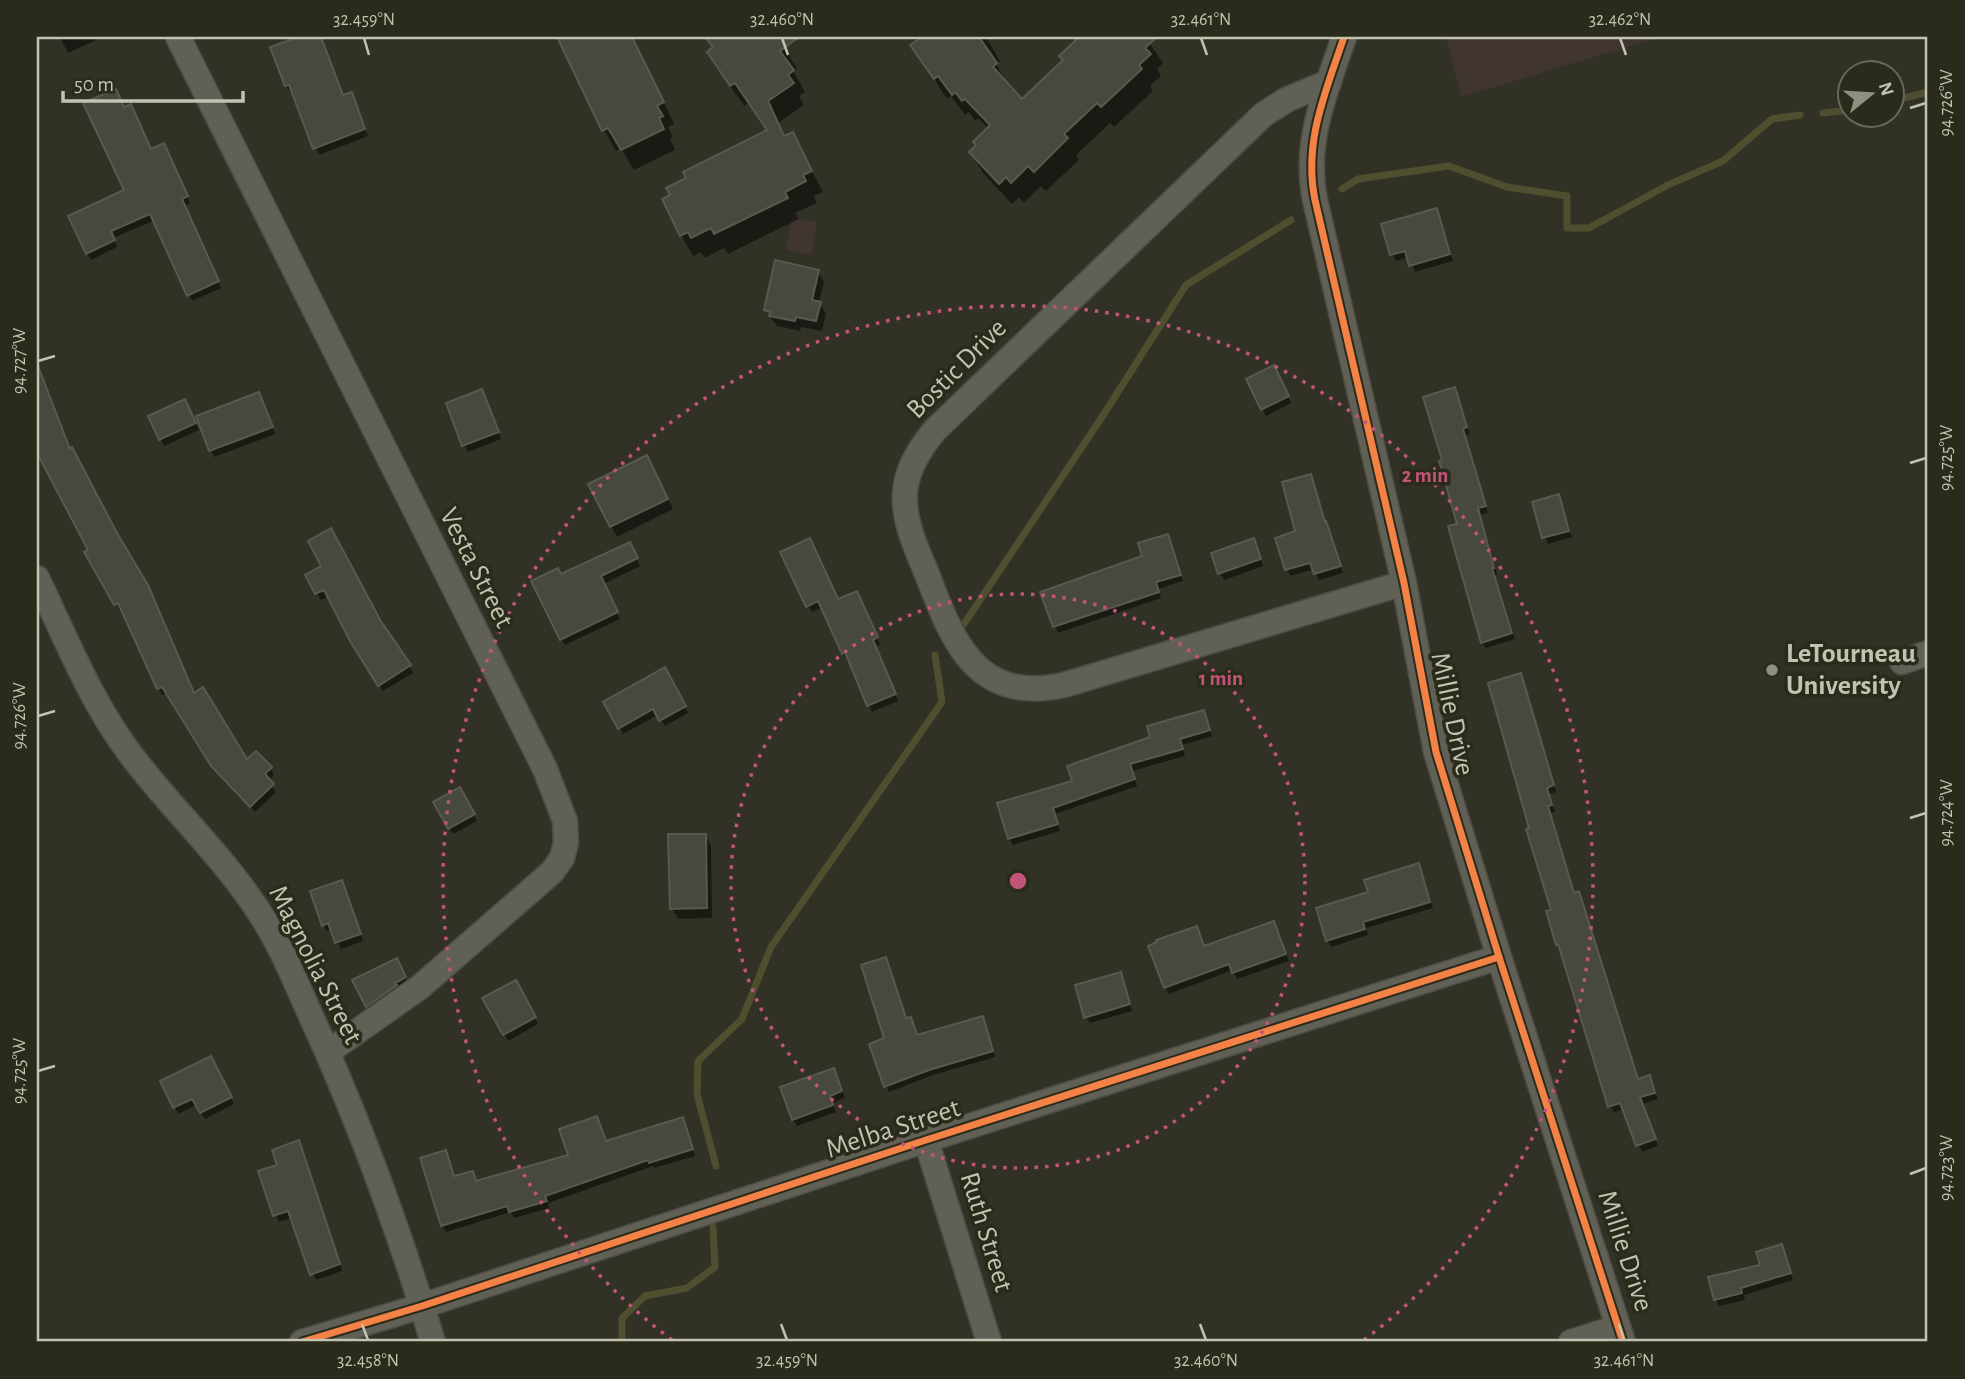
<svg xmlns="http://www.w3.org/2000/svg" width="1965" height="1379" font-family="'Alegreya Sans',sans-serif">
	<rect width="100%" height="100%" fill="#313126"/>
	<!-- green -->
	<g fill="#41352f">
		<polygon points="1446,37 1660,37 1461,97"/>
		<polygon points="792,217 817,222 811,255 786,250"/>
	</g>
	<!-- shadow -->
	<g fill="#0007">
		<polygon points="60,37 97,37 98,39 68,53"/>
		<polygon points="304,37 321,37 344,97 355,101 368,136 319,155 294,91 290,92 286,86 272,48"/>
		<polygon points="559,37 633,37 674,124 668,127 673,137 670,139 675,150 634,170 621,148 616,151 604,130"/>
		<polygon points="705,37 777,37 797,68 793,71 805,92 799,96 804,105 778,123 785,137 792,134 823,192 814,196 817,203 795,213 799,219 728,254 724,248 705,258 701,252 693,256 681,235 768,131 748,103 744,106 721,73 709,52 714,49"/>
		<polygon points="913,37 986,37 1000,61 996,64 1008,85 1022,102 1064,61 1061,56 1082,37 1145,37 1163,63 1157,69 1161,76 1150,86 1153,91 1114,127 1110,123 1076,155 1079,160 1046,191 1041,186 1024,203 1019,197 1012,204 983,173 971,153 988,129 979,118 975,121 969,112 965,115 951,96 947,99 913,46 917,42"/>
		<polygon points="124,109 151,151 167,152 190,203 185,206 221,288 192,301 155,220 113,238 117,247 91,260 87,253 126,191"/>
		<polygon points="1436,210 1453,261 1415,272 1409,257 1396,261 1392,254"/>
		<polygon points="817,271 824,282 819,302 826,314 822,331 801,327 800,331 777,326 765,310"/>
		<polygon points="37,363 70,450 194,695 247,762 270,768 274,775 268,781 276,792 255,812 217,773 167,693 162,695 123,609 120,610 87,553 90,551 37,453"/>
		<polygon points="1277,374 1291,403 1266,416 1248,380"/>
		<polygon points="1454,389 1470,434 1465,435 1488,513 1480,515 1497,575 1495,575 1515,639 1486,648 1482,642 1444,461"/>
		<polygon points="485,398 501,439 468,452 448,404"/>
		<polygon points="262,400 275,434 214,457 198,417"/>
		<polygon points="188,408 199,430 164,446 150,417"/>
		<polygon points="652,468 673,509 617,537 591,485"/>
		<polygon points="1311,476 1343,573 1319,580 1314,569 1290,576 1277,539 1297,532"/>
		<polygon points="1558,496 1572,537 1548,544 1534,503"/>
		<polygon points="331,531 413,673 383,691 351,640 329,596 321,600 307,575 324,566"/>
		<polygon points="1171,542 1183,581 1158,589 1161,598 1058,633 1043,593 1144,558"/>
		<polygon points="813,547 838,601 860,600 880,644 875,647 898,701 872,712 849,658 847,659 843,653 823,607 812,612 808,606"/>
		<polygon points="1257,547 1263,566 1224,580 1220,573"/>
		<polygon points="633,550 640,566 603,584 620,619 565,645 561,639 561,576"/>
		<polygon points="664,669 688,713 665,726 658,715 623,734 605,702"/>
		<polygon points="1520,675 1556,792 1549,794 1555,812 1550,813 1575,894 1578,893 1582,900 1639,1080 1649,1077 1658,1099 1642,1104 1658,1146 1642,1152 1624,1109 1614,1112 1610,1106 1531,829"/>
		<polygon points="1203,712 1212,736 1182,745 1185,756 1132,771 1137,786 1055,814 1060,831 1013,845 1009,838 1074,782"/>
		<polygon points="460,789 477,821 453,834 436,802"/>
		<polygon points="705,835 711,846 712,918 678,919 672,908"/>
		<polygon points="1418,865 1433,908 1366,928 1368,935 1331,947 1327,940 1371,894"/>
		<polygon points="341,882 363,941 341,949 332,929 327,931 323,925"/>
		<polygon points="1274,923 1289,961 1237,979 1233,970 1169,994 1165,987 1200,935 1205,947"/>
		<polygon points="886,959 906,1020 914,1025 918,1037 982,1018 995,1057 933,1075 889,1092 871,1045 886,1039"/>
		<polygon points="396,960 409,984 371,1013 354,981"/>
		<polygon points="1120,974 1132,1011 1090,1023 1086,1017"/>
		<polygon points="515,982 538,1024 508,1041 485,999"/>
		<polygon points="215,1064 234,1104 205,1119 197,1105 178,1114 175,1107"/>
		<polygon points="837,1077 845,1098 832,1103 836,1112 797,1126 793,1119"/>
		<polygon points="682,1119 695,1156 654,1168 653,1166 548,1203 549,1208 514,1218 511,1212 446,1232 442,1225 445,1152 455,1178 472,1173 477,1182 570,1156"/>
		<polygon points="299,1143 342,1271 316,1280 292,1218 279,1222 260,1172 279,1166"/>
		<polygon points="1781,1246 1793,1280 1744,1295 1745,1300 1719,1306 1716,1299 1762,1266"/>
	</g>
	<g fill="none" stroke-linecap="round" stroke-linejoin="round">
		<!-- stream -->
		<g stroke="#4f4f2f" stroke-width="7">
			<polyline points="1892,101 1928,92"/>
			<polyline points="1823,113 1850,110"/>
			<polyline points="1342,189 1358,179 1449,166 1507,187 1567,196 1567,228 1589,228 1668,185 1723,161 1772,119 1800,115"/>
			<polyline points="964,624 1102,417 1186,285 1291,220"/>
			<polyline points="716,1166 697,1094 698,1061 742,1019 771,947 942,702 935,655"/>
			<polyline points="622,1342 622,1318 645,1296 687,1288 715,1267 713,1227"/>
		</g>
	</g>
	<!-- building -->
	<g fill="#47483e" stroke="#59594e" stroke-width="2">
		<polygon points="299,37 321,37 343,95 352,92 365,129 313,149 289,85 285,86 270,47"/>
		<polygon points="557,37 632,37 664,102 657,106 663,116 659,118 664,129 621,150 608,128 602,131"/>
		<polygon points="705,37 799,37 780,51 794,70 788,75 794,83 768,101 784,136 793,132 812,171 803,175 806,181 785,192 788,198 714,234 711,228 691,238 688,232 680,236 662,199 670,195 666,188 686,178 683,172 767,130 735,83 730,86 707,52 713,47"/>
		<polygon points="922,37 979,37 997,63 993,67 1022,99 1063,60 1059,56 1079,37 1157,37 1145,48 1151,54 1139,65 1142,69 1101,107 1097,103 1064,134 1068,138 1034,172 1028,166 1011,183 1006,177 999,184 969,152 976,145 973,142 990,125 965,99 962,101 955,92 952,95 938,76 934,79 910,45"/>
		<polygon points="116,89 124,107 131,104 151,149 164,143 188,196 182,199 219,281 187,296 150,214 111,231 115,240 86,254 68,216 124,190 83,103"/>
		<polygon points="1437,208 1450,254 1409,266 1405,251 1390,255 1381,224"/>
		<polygon points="775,260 819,270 812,300 821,302 816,321 796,317 795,321 769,316 770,312 764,310"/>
		<polygon points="1274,365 1289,396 1261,410 1246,379"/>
		<polygon points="38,366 70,449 72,447 117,533 148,585 194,693 203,687 247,759 256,751 272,767 265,774 274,784 250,807 211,766 162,687 157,689 118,603 114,605 84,552 88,550 37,453"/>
		<polygon points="1455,387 1467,427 1463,429 1486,506 1478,508 1494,568 1492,568 1512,633 1481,643 1448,526 1457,524 1439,461 1442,460 1423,397"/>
		<polygon points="482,389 499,432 462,446 446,403"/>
		<polygon points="259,392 273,427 209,451 196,416"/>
		<polygon points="185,399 196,423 159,440 148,416"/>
		<polygon points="647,455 668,499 610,527 588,484"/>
		<polygon points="1311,474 1325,522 1326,521 1341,566 1314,574 1310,563 1285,570 1275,538 1295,531 1282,482"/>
		<polygon points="1559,494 1569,531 1542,538 1532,502"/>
		<polygon points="331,528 381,621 411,665 378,686 350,641 324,590 315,594 305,575 321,566 308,541"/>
		<polygon points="1168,534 1181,575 1156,582 1159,592 1053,627 1040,592 1142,556 1138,543"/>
		<polygon points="810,538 838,599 857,591 878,637 873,640 896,694 867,706 845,652 842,654 818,601 806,607 780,552"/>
		<polygon points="1254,538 1261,559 1218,574 1211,553"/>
		<polygon points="630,542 638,558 601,576 618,612 560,640 531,581 558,568 561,574"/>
		<polygon points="665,667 686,706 659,721 653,709 618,729 603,702"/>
		<polygon points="1521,673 1554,785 1547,788 1552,805 1548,806 1574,893 1579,891 1638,1079 1650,1075 1655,1093 1640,1097 1656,1139 1636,1146 1620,1103 1608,1107 1558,944 1556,945 1546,911 1551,910 1526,829 1529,828 1488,683"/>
		<polygon points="1204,710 1210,730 1180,739 1183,749 1130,764 1135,779 1053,808 1058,824 1008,839 997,803 1072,781 1067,766 1150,737 1147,726"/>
		<polygon points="460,787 475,814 448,829 433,802"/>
		<polygon points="668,834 706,834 707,908 670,909"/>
		<polygon points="1419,863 1430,902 1363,922 1365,929 1326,941 1316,908 1368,892 1364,880"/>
		<polygon points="342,880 361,934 335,943 328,923 322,926 310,891"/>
		<polygon points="1274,921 1286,954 1232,973 1229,964 1164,988 1148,946 1157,942 1156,940 1197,926 1204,946"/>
		<polygon points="886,957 906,1018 911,1017 917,1035 983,1016 993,1051 929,1070 884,1087 869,1044 884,1038 861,965"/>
		<polygon points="397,958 406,977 395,983 397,985 366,1007 352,980"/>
		<polygon points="1121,972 1130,1004 1084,1018 1075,985"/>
		<polygon points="516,980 536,1017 503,1035 482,998"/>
		<polygon points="211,1056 232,1097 200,1113 192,1099 173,1108 160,1081"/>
		<polygon points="834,1068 842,1091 830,1096 833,1105 792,1120 780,1087"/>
		<polygon points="597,1116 606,1141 683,1117 693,1149 649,1163 648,1160 545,1196 547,1201 509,1212 507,1206 441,1226 420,1158 446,1150 454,1176 473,1171 476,1181 568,1155 559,1129"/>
		<polygon points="299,1140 340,1264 310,1275 288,1211 273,1216 258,1171 277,1165 272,1150"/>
		<polygon points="1782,1244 1791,1273 1741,1288 1742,1293 1714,1300 1708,1277 1760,1265 1756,1252"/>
	</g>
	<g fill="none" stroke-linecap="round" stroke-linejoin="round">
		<defs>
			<g id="minor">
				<polyline points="178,37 545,769 565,821 566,843 562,858 552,872 420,987 328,1052"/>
				<path d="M1344,37C1326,91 1303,142 1315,200L1404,583L1436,752L1499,957L1623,1342"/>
				<path d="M1329,82L1288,99L1264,114L935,430C920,448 907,468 905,492C903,521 916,548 927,574C953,642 976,704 1064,685L1404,583"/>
				<path d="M37,578C65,636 89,698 128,751C170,808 223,855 261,915C283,949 298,988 315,1025C362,1128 400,1234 433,1342"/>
				<polyline points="1902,662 1928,653"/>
				<polyline points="926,1140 989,1342"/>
				<polyline points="302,1342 422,1306 926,1140 1499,957"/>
				<polyline points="1571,1342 1618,1327"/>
			</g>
		</defs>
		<!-- minor casing -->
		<use href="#minor" stroke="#4c4c44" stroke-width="27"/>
		<!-- minor -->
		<use href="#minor" stroke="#606056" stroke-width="24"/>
		<defs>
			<g id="cycleway">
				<path d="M1344,37C1326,91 1303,142 1315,200L1404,583L1436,752L1499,957L1623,1342"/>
				<polyline points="302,1342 422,1306 926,1140 1499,957"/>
			</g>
		</defs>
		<!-- cycleway casing -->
		<use href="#cycleway" stroke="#2b2b1b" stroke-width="11"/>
		<!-- cycleway -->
		<use href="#cycleway" stroke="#f48246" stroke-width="7"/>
	</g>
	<!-- ticks -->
	<path fill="none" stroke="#c2c3b0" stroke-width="2.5" d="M364,38L369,55M782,38L788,55M1201,38L1207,55M1620,38L1626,55M1910,108L1926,103M38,361L55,356M1910,463L1926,458M38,716L55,711M1910,818L1926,813M38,1071L55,1066M1910,1174L1926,1168M362,1324L368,1340M781,1324L787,1340M1200,1324L1206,1340M1619,1324L1624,1340"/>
	<!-- distance rings -->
	<g fill="none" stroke="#c25479" stroke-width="3.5" stroke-dasharray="3.5 7">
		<circle cx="1018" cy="881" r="287"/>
		<path d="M672 1340A575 575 0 1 1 1364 1340"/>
	</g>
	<!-- markers -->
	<circle fill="#8f9080" stroke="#2b2b1b" stroke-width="2.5" cx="1772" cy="670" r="7"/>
	<g text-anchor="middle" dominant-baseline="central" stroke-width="7" stroke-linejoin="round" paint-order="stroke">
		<!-- street labels -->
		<g font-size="28" fill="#c2c3b0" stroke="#2b2b1b">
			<text transform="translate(957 369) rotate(-45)">Bostic Drive</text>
			<text transform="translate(476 568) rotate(63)">Vesta Street</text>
			<text transform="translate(1452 714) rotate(78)">Millie Drive</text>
			<text transform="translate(315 965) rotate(63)">Magnolia Street</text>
			<text transform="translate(893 1129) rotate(-18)">Melba Street</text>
			<text transform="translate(986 1232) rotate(73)">Ruth Street</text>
			<text transform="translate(1625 1251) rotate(72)">Millie Drive</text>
		</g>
		<!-- poi labels -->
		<g font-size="28" font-weight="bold" fill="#c2c3b0" stroke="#2b2b1b" text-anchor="start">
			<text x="1786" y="654">LeTourneau<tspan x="1786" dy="32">University</tspan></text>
		</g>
	</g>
	<circle cx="1018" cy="881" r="10" fill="#c25479" stroke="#2b2b1b" stroke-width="3.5"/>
	<g font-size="21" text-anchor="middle" font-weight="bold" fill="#c25479" stroke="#2b2b1b" stroke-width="7" stroke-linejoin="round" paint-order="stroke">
		<text x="1425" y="482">2 min</text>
		<text x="1221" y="685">1 min</text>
	</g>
	<!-- border -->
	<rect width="1965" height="1379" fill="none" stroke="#2b2b1b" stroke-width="77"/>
	<!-- north arrow -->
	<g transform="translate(1871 94) rotate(72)"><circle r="33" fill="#2b2b1b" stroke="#676857" stroke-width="2"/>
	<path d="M0-5L12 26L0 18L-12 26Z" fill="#8f9080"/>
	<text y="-10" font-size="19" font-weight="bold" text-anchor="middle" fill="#c2c3b0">N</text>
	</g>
	<!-- scale -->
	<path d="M63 91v10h180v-10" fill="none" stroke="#c2c3b0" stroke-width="3.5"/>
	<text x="74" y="91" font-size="21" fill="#c2c3b0" stroke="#2b2b1b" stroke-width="5" paint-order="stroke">50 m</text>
	<rect x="38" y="38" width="1888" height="1302" fill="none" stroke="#c2c3b0" stroke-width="2.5"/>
	<g font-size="18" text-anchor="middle" fill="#c2c3b0">
		<text x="364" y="25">32.459°N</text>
		<text x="782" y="25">32.460°N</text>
		<text x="1201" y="25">32.461°N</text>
		<text x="1620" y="25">32.462°N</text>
		<text transform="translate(1946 103) rotate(-90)" y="6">94.726°W</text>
		<text transform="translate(19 361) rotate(-90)" y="6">94.727°W</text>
		<text transform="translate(1946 458) rotate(-90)" y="6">94.725°W</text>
		<text transform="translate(19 716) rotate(-90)" y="6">94.726°W</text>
		<text transform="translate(1946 813) rotate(-90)" y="6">94.724°W</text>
		<text transform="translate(19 1071) rotate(-90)" y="6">94.725°W</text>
		<text transform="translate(1946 1168) rotate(-90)" y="6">94.723°W</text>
		<text x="368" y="1366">32.458°N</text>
		<text x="787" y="1366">32.459°N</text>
		<text x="1206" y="1366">32.460°N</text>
		<text x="1624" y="1366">32.461°N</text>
	</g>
</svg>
